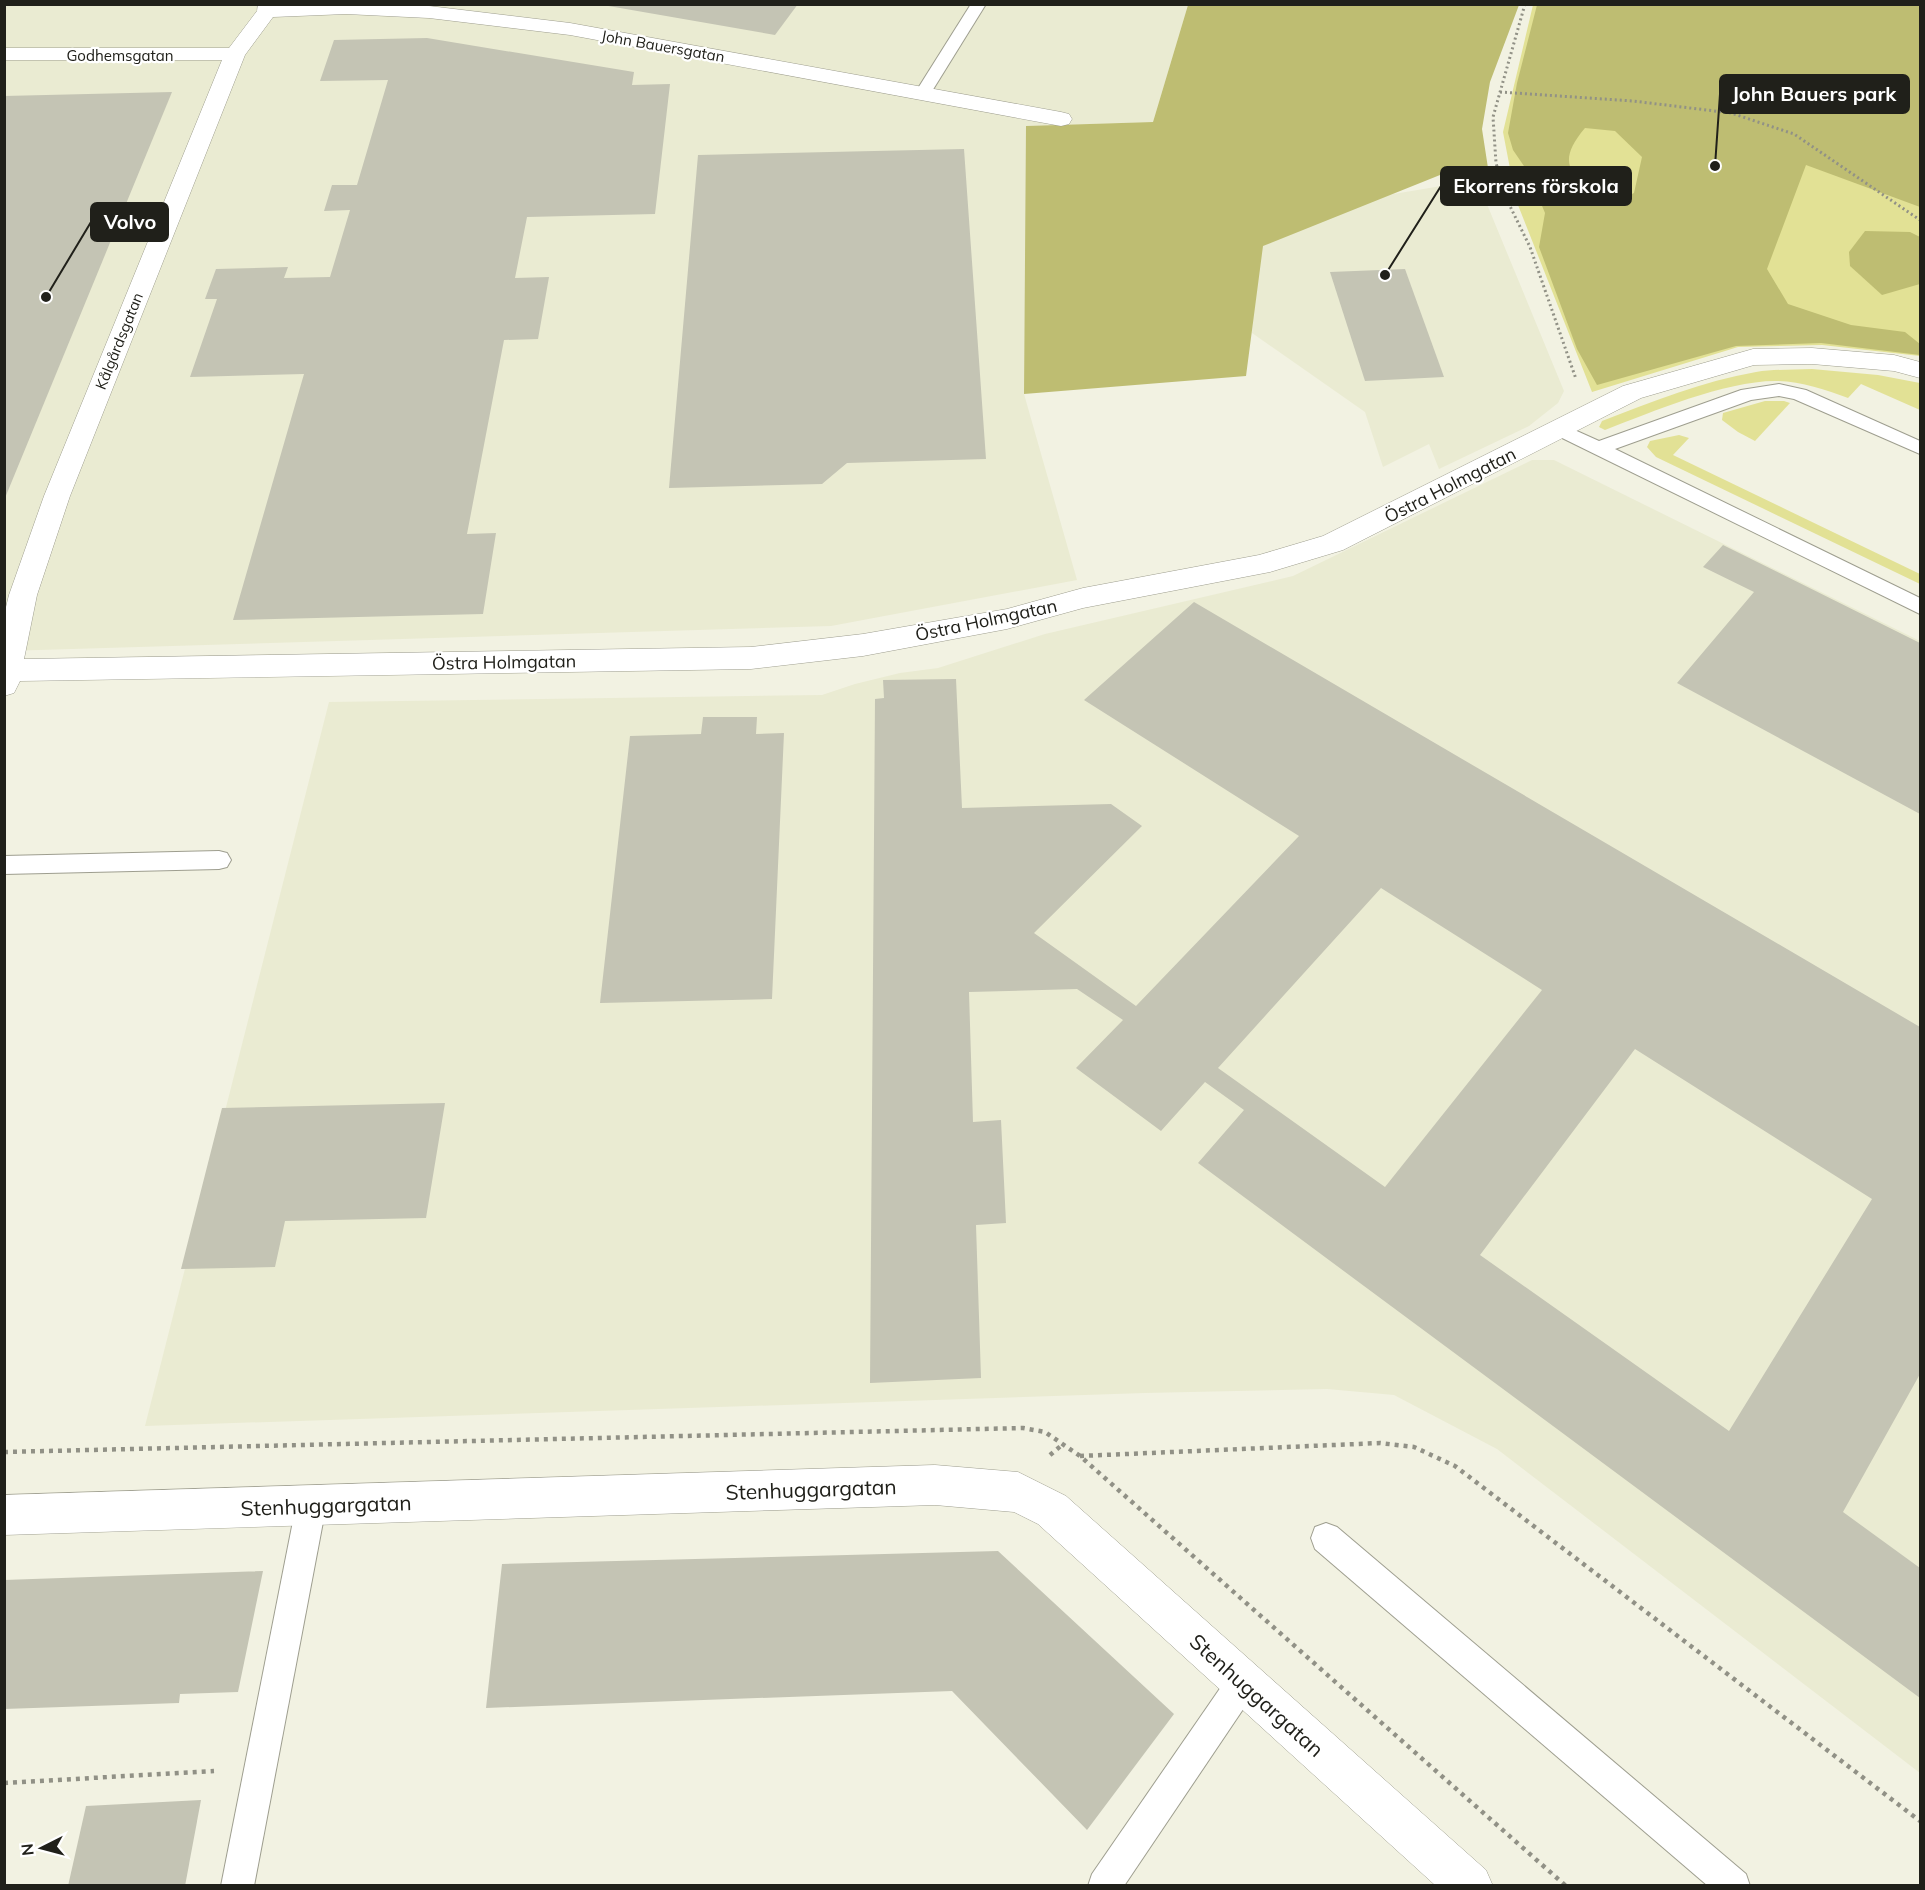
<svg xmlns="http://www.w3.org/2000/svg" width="1925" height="1890" font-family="Mulish,sans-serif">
	<rect width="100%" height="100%" fill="#f2f2e2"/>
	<!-- built -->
	<g fill="#eaebd2">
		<polygon points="4,5 1188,5 1153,122 1027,126 1024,394 1077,580 831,626 5,651"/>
		<polygon points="1477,180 1564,391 1558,403 1529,426 1439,469 1429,444 1383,467 1365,412 1252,333 1257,217"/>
		<polygon points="1532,460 1554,460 1920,641 1920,1773 1497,1449 1394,1395 1327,1389 1145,1393 145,1426 329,702 822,695 855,684 900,673 938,668 1045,634 1293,576"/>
	</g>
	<!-- green -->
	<g fill="#e2e195">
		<polygon points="1533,5 1920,5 1920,356 1822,345 1738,347 1592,392 1516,200 1503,132"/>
		<path d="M1812,369L1878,375L1920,383V410L1861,384L1848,398C1826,390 1801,381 1777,381C1728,380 1651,412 1605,430L1599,427L1602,421C1652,402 1703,381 1756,372C1774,369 1793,370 1812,369Z"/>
		<polygon points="1765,401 1784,401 1790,403 1755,441 1738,432 1722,420 1723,413"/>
		<polygon points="1679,435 1689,438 1673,455 1920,574 1920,584 1656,457 1647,447 1650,441"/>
	</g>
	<!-- forest -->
	<g fill="#bebd72" fill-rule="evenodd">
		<polygon points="1188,5 1519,5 1490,82 1482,129 1488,168 1440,175 1263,246 1246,376 1024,394 1026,126 1153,122"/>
		<path d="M1537,5H1920V207L1806,165L1767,269L1788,304L1851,325L1905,332L1920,344V355L1821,343L1736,346L1597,385L1577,349L1539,247L1545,213L1528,172L1513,150L1508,133L1517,83ZM1585,128L1615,131L1642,157L1634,193L1615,202C1580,181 1549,170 1585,128Z"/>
		<polygon points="1865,231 1910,232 1920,237 1920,284 1882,295 1850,266 1849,252"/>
	</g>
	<!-- building -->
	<g fill="#c4c4b4" fill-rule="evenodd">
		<polygon points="597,4 798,4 775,35"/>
		<polygon points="427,38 634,72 632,85 670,84 655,214 527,217 515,278 549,277 538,339 504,340 467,534 496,533 483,614 233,620 304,374 190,377 217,299 205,299 216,269 288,267 284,278 330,277 350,210 324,211 332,185 357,185 388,80 320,81 334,40"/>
		<polygon points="172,92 5,498 4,498 4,96"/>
		<polygon points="964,149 986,459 847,463 822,484 669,488 698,155"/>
		<polygon points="1405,269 1444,377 1365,381 1330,272"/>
		<polygon points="1723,545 1920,643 1920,814 1677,683 1754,592 1703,567"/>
		<path d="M1194,602L1920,1027V1374L1843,1512L1920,1568V1698L1198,1163L1244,1110L1205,1082L1161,1131L1076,1068L1123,1020L1077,989L969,992L973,1122L1001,1120L1006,1223L976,1225L981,1378L870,1383L875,699L884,698L883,680L956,679L962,808L1111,804L1142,826L1034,933L1136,1006L1299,836L1084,700ZM1381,888L1542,990L1385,1187L1218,1068ZM1635,1049L1872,1199L1729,1431L1480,1255Z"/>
		<polygon points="703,717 757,717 756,734 784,733 772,999 600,1003 630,736 701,734"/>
		<polygon points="445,1103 426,1218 285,1221 275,1267 181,1269 222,1108"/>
		<polygon points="998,1551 1174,1714 1087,1830 952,1691 486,1708 502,1564"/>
		<polygon points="263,1571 238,1692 180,1694 179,1703 4,1709 4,1580"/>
		<polygon points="201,1800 185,1886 68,1886 86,1806"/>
	</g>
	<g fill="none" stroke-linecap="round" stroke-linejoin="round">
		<defs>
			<g id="lane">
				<polygon points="971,4 986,4 929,96 917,96 915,93"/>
				<polygon points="1779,384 1806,390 1920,441 1920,454 1794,399 1779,396 1751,400 1615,449 1920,598 1920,614 1552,433 1550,429 1552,425 1559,423 1599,441 1741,390"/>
				<polygon points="219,851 227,853 231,860 227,867 219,869 4,874 4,856"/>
				<polygon points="311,1491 321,1496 326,1506 254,1886 221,1886 296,1506 301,1496"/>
				<polygon points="1326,1523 1337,1527 1746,1874 1750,1886 1708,1886 1315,1549 1311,1538 1315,1527"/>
				<polygon points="1243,1666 1254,1671 1259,1682 1254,1693 1124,1886 1088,1886 1092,1874 1232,1671"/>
			</g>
			<g id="street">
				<polygon points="258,4 429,6 570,23 1061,112 1069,114 1072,119 1069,124 1061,126 570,35 429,18 346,14 273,17 245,55 70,496 37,595 24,659 751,647 863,634 1007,609 1083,588 1259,555 1323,536 1623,386 1753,349 1812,348 1894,355 1920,362 1920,378 1894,371 1812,364 1754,365 1641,398 1343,550 1270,572 1083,608 1007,629 863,656 751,669 20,681 14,693 4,696 4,615 9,595 44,496 222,60 4,60 4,48 229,48 257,11"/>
				<polygon points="935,1465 1018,1472 1066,1496 1486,1870 1493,1886 1436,1886 1038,1524 1014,1512 935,1505 4,1535 4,1495"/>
			</g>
		</defs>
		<!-- lane casing -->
		<use href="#lane" stroke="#9e9e8f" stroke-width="2"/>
		<!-- street casing -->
		<use href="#street" stroke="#9e9e8f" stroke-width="1"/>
		<!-- path-far1 -->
		<g stroke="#919186" stroke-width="3" stroke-dasharray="2 3" stroke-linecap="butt">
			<polyline points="1525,4 1493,117 1496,163 1507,200 1530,247 1576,379"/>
			<polyline points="1500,92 1633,101 1731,113 1794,134 1920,220"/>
		</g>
		<!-- path -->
		<g stroke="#919186" stroke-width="4.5" stroke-dasharray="4 5" stroke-linecap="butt">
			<polyline points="4,1452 1023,1428 1045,1432 1080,1456 1566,1886"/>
			<polyline points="1050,1455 1063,1444"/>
			<polyline points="1080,1456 1380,1443 1414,1447 1455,1466 1920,1821"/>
			<polyline points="4,1783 214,1771"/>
		</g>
		<!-- lane -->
		<use href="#lane" fill="#fff" fill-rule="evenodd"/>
		<!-- street -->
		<use href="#street" fill="#fff" fill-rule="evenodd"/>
	</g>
	<g text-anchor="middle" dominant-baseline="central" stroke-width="4.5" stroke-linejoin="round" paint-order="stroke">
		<!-- far-street labels -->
		<g font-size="15" fill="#20201a" stroke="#fff">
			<text transform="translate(663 46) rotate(10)">John Bauersgatan</text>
			<text x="120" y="55">Godhemsgatan</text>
			<text transform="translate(119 341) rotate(-68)">Kålgårdsgatan</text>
		</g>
		<!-- street labels -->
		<g font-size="18" fill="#20201a" stroke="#fff">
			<text transform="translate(1450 485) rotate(-27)">Östra Holmgatan</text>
			<text transform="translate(986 620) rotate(-12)">Östra Holmgatan</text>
			<text transform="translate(504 662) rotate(-1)">Östra Holmgatan</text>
		</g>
		<!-- near-street labels -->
		<g font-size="21" fill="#20201a" stroke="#fff">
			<text transform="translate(811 1489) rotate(-2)">Stenhuggargatan</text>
			<text transform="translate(326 1505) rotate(-2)">Stenhuggargatan</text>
			<text transform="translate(1257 1695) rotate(42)">Stenhuggargatan</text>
		</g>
	</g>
	<!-- callouts -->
	<path fill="none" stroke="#20201a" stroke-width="2" d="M1715 166L1720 94M1385 275L1441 186M46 297L91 222"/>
	<g fill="#20201a" stroke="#fff" stroke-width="2">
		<circle cx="1715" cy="166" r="6"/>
		<circle cx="1385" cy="275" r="6"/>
		<circle cx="46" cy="297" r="6"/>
	</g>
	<g fill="#20201a" stroke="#20201a" stroke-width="2">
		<rect x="1720" y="75" width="189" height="38" rx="6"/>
		<rect x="1441" y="167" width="190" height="38" rx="6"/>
		<rect x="91" y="203" width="77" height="38" rx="6"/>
	</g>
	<g font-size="20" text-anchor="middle" font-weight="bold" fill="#fff">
		<text x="1814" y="101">John Bauers park</text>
		<text x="1536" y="193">Ekorrens förskola</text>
		<text x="130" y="229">Volvo</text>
	</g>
	<!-- border -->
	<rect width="1925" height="1890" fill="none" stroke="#20201a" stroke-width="12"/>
	<!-- north arrow -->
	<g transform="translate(42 1848) rotate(264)" stroke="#ffffff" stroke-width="4.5" paint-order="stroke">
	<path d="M0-4.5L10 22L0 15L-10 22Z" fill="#20201a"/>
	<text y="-9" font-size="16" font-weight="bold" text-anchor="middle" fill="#20201a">N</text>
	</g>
</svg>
